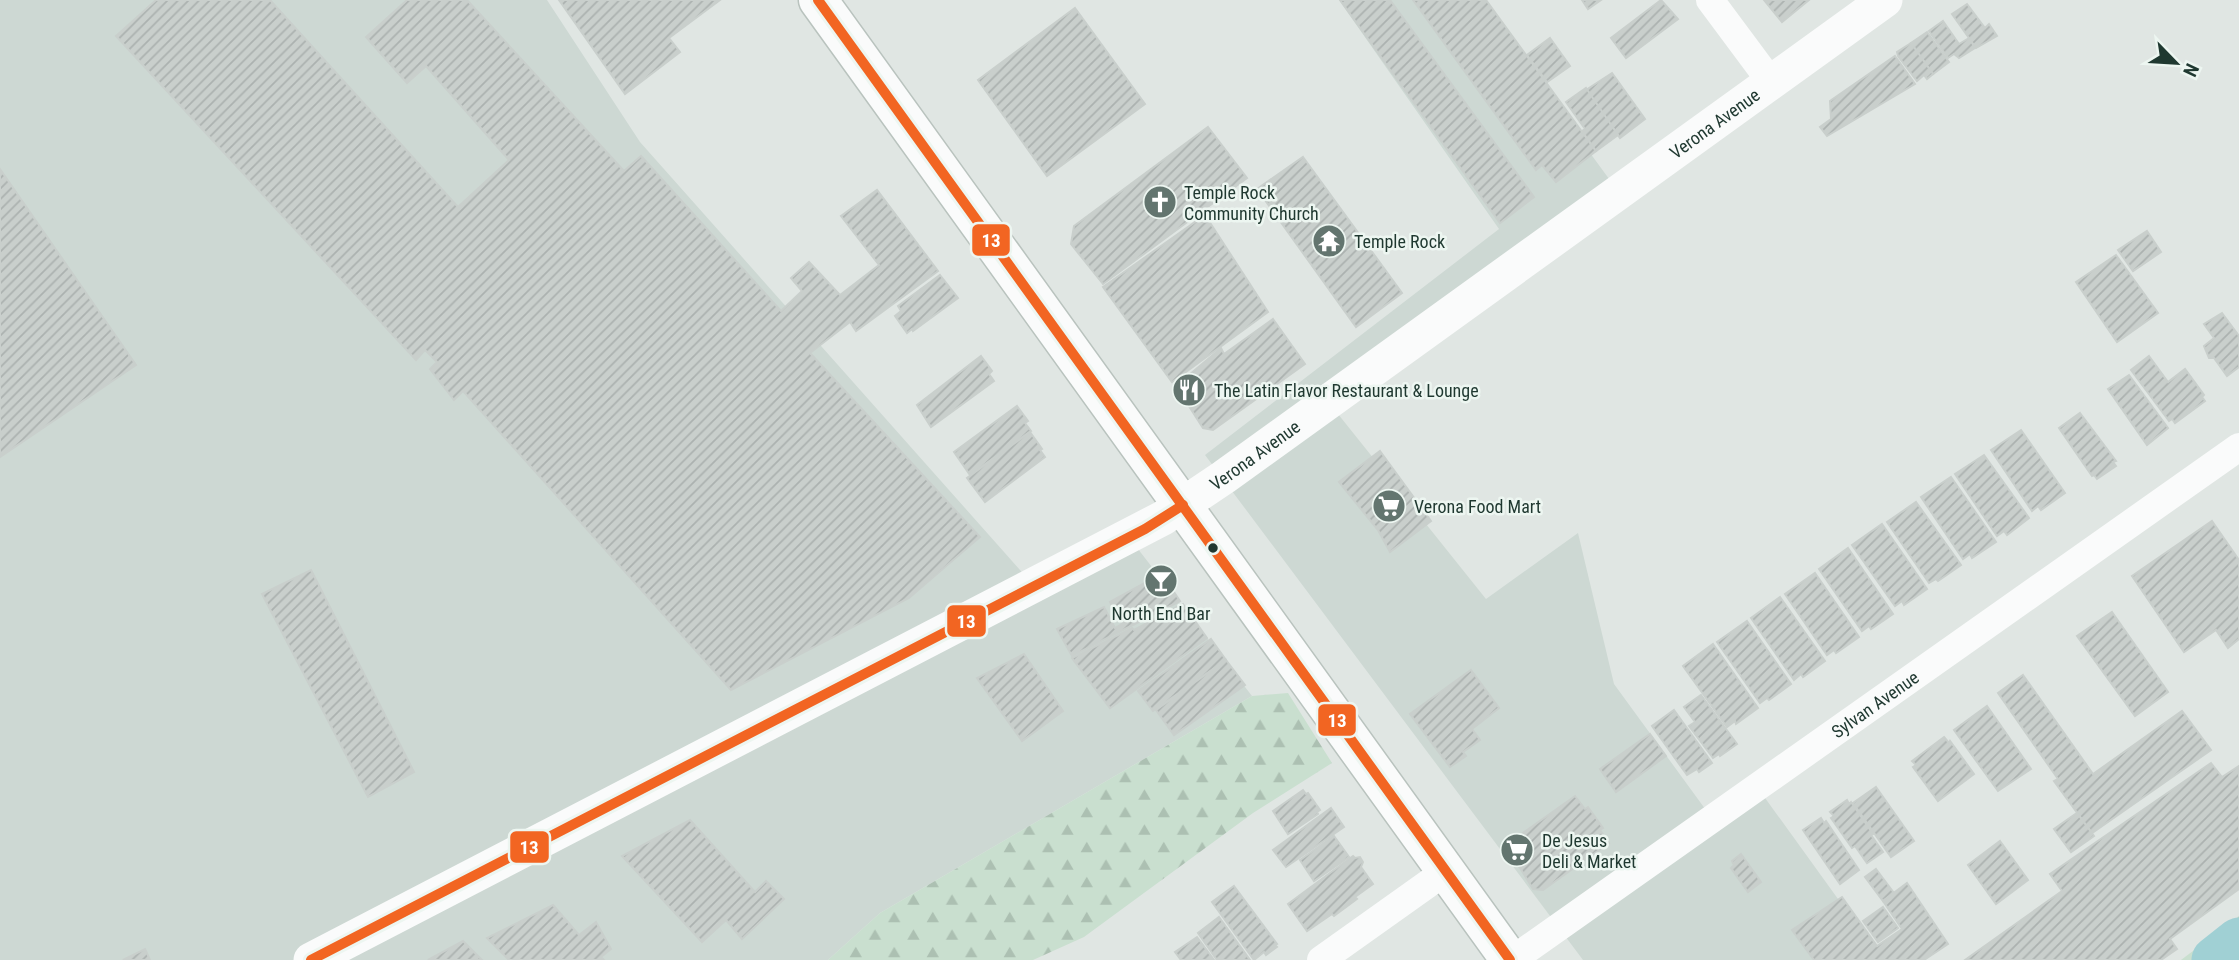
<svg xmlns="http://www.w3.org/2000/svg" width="2239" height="960" font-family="'Roboto Condensed',sans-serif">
	<defs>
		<pattern id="forest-firs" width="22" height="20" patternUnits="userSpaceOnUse" patternTransform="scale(1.75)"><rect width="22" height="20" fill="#c9dfcf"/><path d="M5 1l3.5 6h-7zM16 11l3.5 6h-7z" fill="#acc0b2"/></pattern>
		<pattern id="building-hatch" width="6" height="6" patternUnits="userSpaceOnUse" patternTransform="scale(1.75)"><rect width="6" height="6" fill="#c9cfcc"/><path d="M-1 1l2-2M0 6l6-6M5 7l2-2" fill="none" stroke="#acb2b0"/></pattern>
	</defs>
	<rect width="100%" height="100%" fill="#e0e6e3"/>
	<!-- built -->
	<g fill="#cdd8d3">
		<polygon points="0,0 547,0 640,142 1036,588 1131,540 1252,696 880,913 828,960 0,960"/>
		<polygon points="1339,0 1478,0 1623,198 1330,404 1486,599 1578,533 1614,684 1711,817 1755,784 1882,960 1583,960 1205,455 1499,229"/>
	</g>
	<!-- forest -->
	<g fill="url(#forest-firs)">
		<polygon points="1288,693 1332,763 1253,813 1084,937 1033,960 828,960 880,913 1252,696"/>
		<polygon points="2239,916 2239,960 2181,960"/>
	</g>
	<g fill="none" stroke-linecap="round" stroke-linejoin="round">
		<!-- river -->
		<polyline stroke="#a0d0d4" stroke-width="47" points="2215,960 2239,941"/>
	</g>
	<!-- building -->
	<g fill="url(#building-hatch)" stroke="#c9cfcc" stroke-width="2">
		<polygon points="156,0 270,0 458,207 509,160 426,66 407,83 366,37 407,0 467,0 624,171 641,156 781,311 802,291 791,278 809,262 840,295 879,265 841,216 877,190 938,271 856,331 850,322 810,353 980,537 909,598 731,690 463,391 454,400 430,369 437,362 425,350 416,360 116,36"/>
		<polygon points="559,0 720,0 669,38 680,52 625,94"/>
		<polygon points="1340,0 1390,0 1534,197 1500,223"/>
		<polygon points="1413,0 1486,0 1596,151 1556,182 1542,165 1536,170"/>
		<polygon points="1582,0 1601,0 1588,9"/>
		<polygon points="1661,0 1678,19 1626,58 1611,38"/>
		<polygon points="1764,0 1809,0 1782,22"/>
		<polygon points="1967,4 1985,28 1989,24 1997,36 1976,48 1952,14"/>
		<polygon points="1075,8 1145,104 1047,176 978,80"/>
		<polygon points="1943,21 1959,44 1969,38 1975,48 1959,58 1954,54 1948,58 1929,31"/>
		<polygon points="1927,32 1949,62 1933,74 1911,43"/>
		<polygon points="1550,38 1570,66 1547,82 1527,55"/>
		<polygon points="1911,43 1933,74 1927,79 1924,75 1917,81 1898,56 1897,52"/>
		<polygon points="1895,56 1915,84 1827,136 1820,127 1831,119 1830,101"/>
		<polygon points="1612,73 1645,119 1620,138 1586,90"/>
		<polygon points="1586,88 1618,135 1596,151 1582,131 1585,129 1566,102"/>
		<polygon points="1208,127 1247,178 1103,284 1071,244 1074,226"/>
		<polygon points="1303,157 1402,293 1356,327 1257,189"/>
		<polygon points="0,169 136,365 0,457"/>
		<polygon points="1205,215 1268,312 1172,382 1103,287"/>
		<polygon points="2147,231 2161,252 2133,271 2118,250"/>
		<polygon points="2116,255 2158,313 2117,342 2076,282"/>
		<polygon points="940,275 958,298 913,331 912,329 907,333 895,316 901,311 898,306"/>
		<polygon points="2222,313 2239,336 2239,367 2227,376 2214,358 2209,358 2204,346 2214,338 2204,324"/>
		<polygon points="1273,319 1305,364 1213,430 1203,428 1176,386 1221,348 1224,354"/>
		<polygon points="981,356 992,371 989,374 994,381 931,427 917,405"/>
		<polygon points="2149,356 2168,382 2185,369 2204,395 2202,397 2205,401 2175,423 2172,419 2169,421 2131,370"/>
		<polygon points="2129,375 2168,428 2147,445 2108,389"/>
		<polygon points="1017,406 1028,421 1025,423 1031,431 970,475 954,452"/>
		<polygon points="2080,413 2116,461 2113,462 2116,466 2097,479 2094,475 2092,476 2059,428"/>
		<polygon points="2021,430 2065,493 2041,510 2038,506 2032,511 1991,450"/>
		<polygon points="1030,432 1042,449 1040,450 1045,457 985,502 967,478"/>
		<polygon points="1380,451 1431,521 1390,552 1378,530 1339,482"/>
		<polygon points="1984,455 2029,518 2007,535 2004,531 1997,536 1955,474"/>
		<polygon points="1951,477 1996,542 1972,558 1970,554 1963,559 1921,497"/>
		<polygon points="1916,502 1961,565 1938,581 1936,579 1929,583 1887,522"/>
		<polygon points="2212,521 2239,560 2239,639 2228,648 2216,630 2184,652 2132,576"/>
		<polygon points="1882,524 1927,589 1904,605 1902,601 1895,606 1852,545"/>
		<polygon points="1848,548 1893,614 1871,629 1869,626 1862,631 1819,569"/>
		<polygon points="311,570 414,772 368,797 262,594"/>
		<polygon points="1815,573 1859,637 1836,653 1834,650 1827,655 1785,594"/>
		<polygon points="1159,575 1164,577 1180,601 1072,656 1057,629 1104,607 1115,628 1122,624 1110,602"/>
		<polygon points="1780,597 1825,661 1803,677 1801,674 1794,680 1751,618"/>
		<polygon points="1183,604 1207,638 1110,708 1072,658 1132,628 1134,630"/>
		<polygon points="2112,612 2168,692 2135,716 2077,636"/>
		<polygon points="1747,621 1791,684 1769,700 1767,698 1760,703 1717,642"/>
		<polygon points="1211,639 1226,660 1153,711 1138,691"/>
		<polygon points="1713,644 1758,708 1736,724 1735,721 1727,727 1683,666"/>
		<polygon points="1024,654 1063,711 1022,741 977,678"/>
		<polygon points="1226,660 1245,685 1174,735 1156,710"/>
		<polygon points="1471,670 1499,708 1472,729 1480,740 1463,752 1466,756 1450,767 1410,714"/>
		<polygon points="2023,675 2093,774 2182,711 2211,750 2092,833 2054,781 2058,779 1998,693"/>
		<polygon points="1701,695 1737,744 1720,756 1719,754 1713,758 1689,726 1695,722 1684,707"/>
		<polygon points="1987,706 2031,769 1998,791 1954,730"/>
		<polygon points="1674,710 1712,763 1699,772 1697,769 1687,775 1652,726"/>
		<polygon points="1650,734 1666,756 1616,792 1600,769"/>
		<polygon points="1944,737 1949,743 1950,741 1974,774 1938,801 1913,767 1916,765 1912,761"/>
		<polygon points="2211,763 2222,777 2239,766 2239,889 2170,939 2177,949 2161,960 1965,960 2062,891 2050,874"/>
		<polygon points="1876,787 1914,841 1891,857 1853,803"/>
		<polygon points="1303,790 1306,794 1308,793 1320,810 1317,812 1318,814 1288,834 1273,811"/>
		<polygon points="1575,796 1585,809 1588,807 1603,828 1600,830 1609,843 1543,890 1533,889 1506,845"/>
		<polygon points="1847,800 1849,804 1851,802 1873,834 1871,835 1883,852 1867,863 1855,846 1852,848 1831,818 1834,816 1830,812"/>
		<polygon points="1331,808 1344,827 1286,867 1273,850"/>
		<polygon points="2077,813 2094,836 2071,852 2054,829"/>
		<polygon points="1821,818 1824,823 1826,821 1859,870 1840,884 1803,830"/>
		<polygon points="690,820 755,892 766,881 784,899 742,939 726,920 702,942 622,856"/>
		<polygon points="1334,836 1349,857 1314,881 1300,860"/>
		<polygon points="2000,841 2028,880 1996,904 1968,865"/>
		<polygon points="1741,854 1761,882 1748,892 1731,868 1734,865 1732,861"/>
		<polygon points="1353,856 1355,858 1360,857 1363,862 1361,867 1373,884 1355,897 1357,899 1334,916 1332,914 1307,931 1288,904"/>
		<polygon points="1876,869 1894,893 1883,901 1865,877"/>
		<polygon points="1907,883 1948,944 1924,960 1814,960 1792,930 1842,897 1877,946 1902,929 1883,901"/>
		<polygon points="1234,886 1277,944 1275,945 1277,947 1266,955 1264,952 1254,960 1212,902"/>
		<polygon points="553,905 579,935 596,922 611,949 601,957 604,960 509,960 487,938"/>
		<polygon points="1883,907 1898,928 1878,942 1863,921"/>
		<polygon points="1219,917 1250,960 1217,960 1198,933"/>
		<polygon points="1197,937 1214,960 1181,960 1175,952"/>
		<polygon points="463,941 482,960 428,960"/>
		<polygon points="145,949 150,960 123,960"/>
	</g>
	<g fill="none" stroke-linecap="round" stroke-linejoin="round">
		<defs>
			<polyline id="secondary" points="818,0 1510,960"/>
		</defs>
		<!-- secondary casing -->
		<use href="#secondary" stroke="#b9c3be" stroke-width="41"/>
		<!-- minor -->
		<g stroke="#fafbfb" stroke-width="28">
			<polyline points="1710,0 1771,82"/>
			<polyline points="1321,960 1446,871"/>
			<path id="s1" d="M1512,960L2239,447"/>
		</g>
		<!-- tertiary -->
		<path stroke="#fafbfb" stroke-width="35" id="s2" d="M311,960L1163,518L1224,477L1885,0"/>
		<!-- secondary -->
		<use href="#secondary" stroke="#fafbfb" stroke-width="38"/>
		<defs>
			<g id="bus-1">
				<polyline points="818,0 1510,960"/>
				<polyline points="311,960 1145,529 1183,505"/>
			</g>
		</defs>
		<!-- bus-1 casing -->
		<use href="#bus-1" stroke="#edf6f1" stroke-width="16"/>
		<!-- bus-1 -->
		<use href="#bus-1" stroke="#f26522" stroke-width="10"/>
	</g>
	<!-- icons -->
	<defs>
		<symbol id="church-disc" viewBox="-11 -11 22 22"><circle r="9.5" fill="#63756f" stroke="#edf6f1"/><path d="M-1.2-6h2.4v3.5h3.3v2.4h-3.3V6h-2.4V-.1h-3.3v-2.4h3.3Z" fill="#fff"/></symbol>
		<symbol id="temple-disc" viewBox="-11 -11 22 22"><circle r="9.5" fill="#63756f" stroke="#edf6f1"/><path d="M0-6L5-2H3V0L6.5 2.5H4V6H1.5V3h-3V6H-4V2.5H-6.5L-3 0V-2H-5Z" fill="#fff"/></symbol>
		<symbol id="restaurant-disc" viewBox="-11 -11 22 22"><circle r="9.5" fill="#63756f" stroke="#edf6f1"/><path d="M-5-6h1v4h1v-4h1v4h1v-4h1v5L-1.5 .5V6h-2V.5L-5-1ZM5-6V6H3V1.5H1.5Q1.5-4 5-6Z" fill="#fff"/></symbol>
		<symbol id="supermarket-disc" viewBox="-11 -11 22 22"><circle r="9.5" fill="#63756f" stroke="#edf6f1"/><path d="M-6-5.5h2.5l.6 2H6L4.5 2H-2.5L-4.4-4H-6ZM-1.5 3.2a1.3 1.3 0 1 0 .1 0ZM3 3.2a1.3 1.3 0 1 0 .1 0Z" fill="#fff"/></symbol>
		<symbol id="bar-disc" viewBox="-11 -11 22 22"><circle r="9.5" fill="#63756f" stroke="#edf6f1"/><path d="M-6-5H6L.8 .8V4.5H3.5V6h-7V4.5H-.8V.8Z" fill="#fff"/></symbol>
	</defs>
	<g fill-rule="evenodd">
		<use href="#church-disc" x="1141" y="183" width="38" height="38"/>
		<use href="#temple-disc" x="1310" y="222" width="38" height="38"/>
		<use href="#restaurant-disc" x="1170" y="371" width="38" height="38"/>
		<use href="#supermarket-disc" x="1370" y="487" width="38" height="38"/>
		<use href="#bar-disc" x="1142" y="562" width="38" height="38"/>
		<use href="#supermarket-disc" x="1498" y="831" width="38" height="38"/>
	</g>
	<!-- markers -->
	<circle fill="#1f3830" stroke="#edf6f1" stroke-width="2.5" cx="1213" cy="548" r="6"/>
	<g text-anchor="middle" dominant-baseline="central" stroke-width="5" stroke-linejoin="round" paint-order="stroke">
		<!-- street labels -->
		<g font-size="18" fill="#1f3830" stroke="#edf6f1">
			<text stroke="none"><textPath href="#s2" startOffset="1638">Verona Avenue</textPath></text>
			<text stroke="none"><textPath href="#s2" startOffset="1071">Verona Avenue</textPath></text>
			<text stroke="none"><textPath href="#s1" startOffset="444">Sylvan Avenue</textPath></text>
		</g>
		<!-- poi labels -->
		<g font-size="18" fill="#1f3830" stroke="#edf6f1" text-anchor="start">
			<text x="1184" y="192">Temple Rock<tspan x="1184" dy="21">Community Church</tspan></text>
			<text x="1354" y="241">Temple Rock</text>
			<text x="1214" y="390">The Latin Flavor Restaurant &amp; Lounge</text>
			<text x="1414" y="506">Verona Food Mart</text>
			<text x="1161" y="613" text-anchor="middle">North End Bar</text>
			<text x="1542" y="840">De Jesus<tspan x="1542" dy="21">Deli &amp; Market</tspan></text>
		</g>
	</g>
	<g stroke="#edf6f1" stroke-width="2.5">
		<rect x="971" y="223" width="40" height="34" rx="7" fill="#f26522"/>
		<rect x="946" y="604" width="41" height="34" rx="7" fill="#f26522"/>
		<rect x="1317" y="703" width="40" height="34" rx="7" fill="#f26522"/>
		<rect x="509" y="830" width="41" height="34" rx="7" fill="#f26522"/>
	</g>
	<g font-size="19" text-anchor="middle" font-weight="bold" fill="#fff">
		<text x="991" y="247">13</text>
		<text x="966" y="628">13</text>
		<text x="1337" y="727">13</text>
		<text x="529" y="854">13</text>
	</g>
	<!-- north arrow -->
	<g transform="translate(2176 63) rotate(115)" stroke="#edf6f1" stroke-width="5" paint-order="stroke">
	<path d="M0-5L12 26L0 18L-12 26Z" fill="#1f3830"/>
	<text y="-10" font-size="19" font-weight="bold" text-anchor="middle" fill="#1f3830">N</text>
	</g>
</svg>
